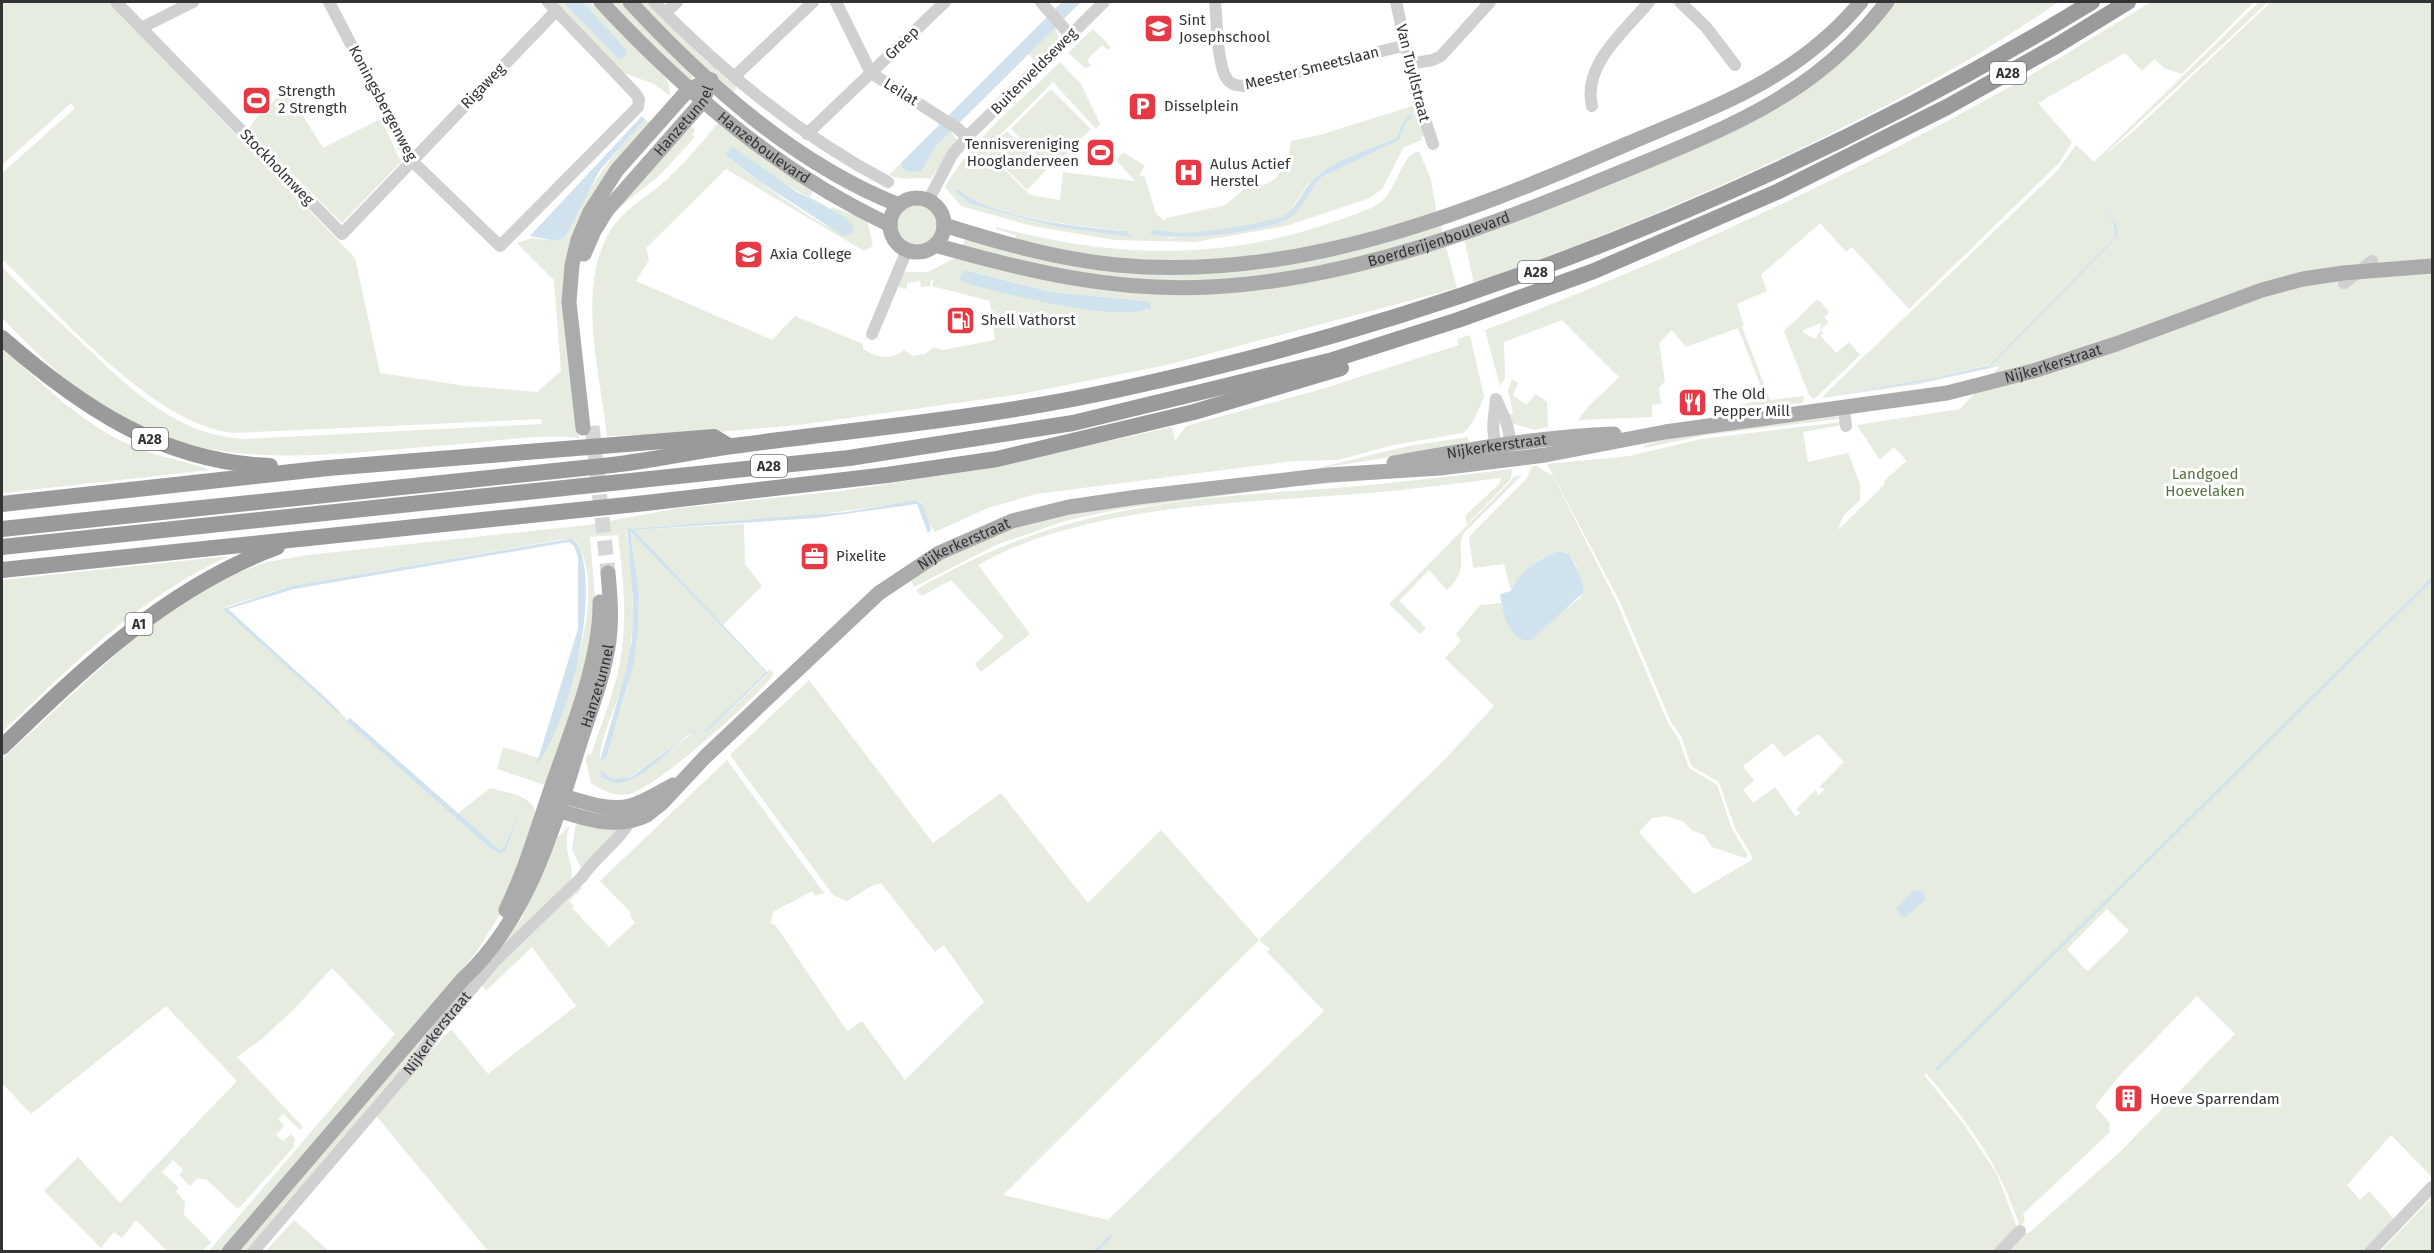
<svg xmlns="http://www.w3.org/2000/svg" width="2434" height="1253" font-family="'Fira Sans',sans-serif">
	<rect width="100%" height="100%" fill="#fff"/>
	<!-- green -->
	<g fill="#e6ecdf" fill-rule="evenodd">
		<path d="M2,2H108L355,258L380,373L466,386L537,392L561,371L554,280L517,243L532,238L557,241L565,237C587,190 609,157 645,119L650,124L573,246L579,438C538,433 493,442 451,445C367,450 267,467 184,443C156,435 127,420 101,405C64,382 32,348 2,318V267C28,293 55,318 82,343C128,387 177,436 245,439L542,424L541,419L234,433C155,426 58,313 2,259V173L75,108L71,103L2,165Z"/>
		<polygon points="551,2 563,2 617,58 624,47 583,2 590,2 665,77 669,84 670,96 654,84 621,72"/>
		<polygon points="605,2 625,2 694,75 690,81"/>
		<polygon points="633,2 650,2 651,7 708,63 711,60 718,66 716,70 729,81 731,78 737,85 732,95"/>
		<path d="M1891,2H2058C1979,58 1893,103 1806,146C1697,198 1588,243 1474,283L1463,234L1774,104Z"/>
		<path d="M2151,2H2254L2182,74L2164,68L2155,59L2142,71L2125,53L2038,103L2072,142L2060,162L1909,309L1852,247L1846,252L1820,223L1761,275L1767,291L1737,304L1744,326L1742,327L1770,400L1804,396L1803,403L1731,409L1730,407L1766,399L1738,328L1686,347L1672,330L1659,343L1665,381L1659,388L1661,404L1652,405V417L1578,420L1587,408L1619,377L1562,320L1504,342L1505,378L1500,386L1485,330C1667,261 1845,179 2015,84C2061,58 2106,29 2151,2Z"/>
		<path d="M2259,2H2268L2102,157L2137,128L2271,2H2432V1177L2391,1135L2347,1185L2360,1200L2369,1191L2394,1219L2363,1251H2003L2021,1233H2029L2121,1151L2235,1034L2197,996L2120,1075L2095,1106L2110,1123L2109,1133L2023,1214L2025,1220L2020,1227C2000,1165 1969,1123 1926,1073L1924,1075L1963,1123L1997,1174L2018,1230L1997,1251H488L374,1113L451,1029L488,1074L576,1006L532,947L486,991L481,983L578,886L583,888L569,901L574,906L572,908L609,947L635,923L630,915L631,913L600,881L727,760L824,893L815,896L812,891L773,912L771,923L776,926L847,1031L862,1021L905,1080L984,1002L944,945L935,952L881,883L871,886L847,901L833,895L730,755L809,680L933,843L1001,793L1088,903L1161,830L1259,940L1445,759L1494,706L1445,658L1461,641L1456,634L1480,605L1501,603L1507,620L1557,616L1581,597C1585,584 1577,559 1565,552C1544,550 1519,573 1511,591L1504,564L1473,568L1469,537L1527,478L1532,466H1537L1553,476L1616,601L1668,723L1679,740L1689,768L1717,785L1732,829L1748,856L1745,858L1712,847L1704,835L1693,831L1684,822L1667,816L1652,818L1639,832L1694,894L1750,861L1753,858L1735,828L1719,782L1691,766L1682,738L1671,722L1620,602L1547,464L1629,456L1701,439L1841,422L1842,425L1803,432L1808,462L1848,453L1860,484V500L1843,516L1838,530L1884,485L1885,480L1907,461L1894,447L1880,460L1857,425L1960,409L2000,366L1920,384L1823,398L1824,395L2057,171L2076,145L2094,162ZM2082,168L2115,222L2117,236L1989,368L1912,384L1831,395L1934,378L1992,364L2115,237L2113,221ZM1818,734L1844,762L1819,787L1825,789L1818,796L1816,790L1796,809L1800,813L1796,817L1775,787L1753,803L1743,790L1754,781L1743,766L1773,743L1784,757ZM2107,909L2129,931L2089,970H2086L2067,949ZM1259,940L1270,949L1267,952L1324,1011L1108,1220L1003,1195Z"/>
		<polygon points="1055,27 1059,39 1037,62 1028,54"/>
		<polygon points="1093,29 1111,47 1108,50 1102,45 1087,60 1091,66 1085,68 1068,53"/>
		<path d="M1060,62L1081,84L1100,124L1096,129L1053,82L985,150L1030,195L1060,200L1063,172L1135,181L1116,160L1123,152L1145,166L1139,175L1145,177L1156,214L1165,221L1166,218L1226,205L1246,187L1264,185L1275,179L1288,162L1291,141L1320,135L1412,106L1416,108L1425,136L1421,137L1422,140L1404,147L1382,189L1370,198L1286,226L1195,242L1114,240L1032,226L961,206L945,187C973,138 1021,101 1060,62ZM1410,114L1399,140L1322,177L1307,192L1298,209L1282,221L1240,231L1168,238L1163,232C1194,238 1259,227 1288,214L1308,184L1321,172L1397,137ZM959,190C992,218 1081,226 1125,231L1126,235L1058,227L999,212L969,203Z"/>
		<polygon points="286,89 323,148 381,119 401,162 342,223 249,130 253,122"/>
		<polygon points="1051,89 1091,129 1051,169 1011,129"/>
		<path d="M720,121L813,191L810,197L831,209L832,207L867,220L873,246L864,251L726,169L646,248L649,260L636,281L772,340L795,316L863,344V349C878,358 890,361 904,350L912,356L925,354L934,347L943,350L995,340L990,301L932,286L934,280L931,279L930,286L921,287L920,281L907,283V289L898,287L903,272H928L955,258L1177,291L1445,244L1457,288L1167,365L1021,394L798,425L695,434L607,436C600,370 572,274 619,219C632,204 650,195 665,181C685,163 703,141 720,121ZM725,155L773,176L830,211L851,234C836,240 741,169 725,155ZM966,270L1052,292L1145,301L1148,311C1085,313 1023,299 962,282Z"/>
		<polygon points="689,125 695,130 692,134 695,137 658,177 616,210 601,229 589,253 603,222"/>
		<path d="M951,131L957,141L931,179C916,176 903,182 889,175L901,163V165L922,171L934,148Z"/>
		<polygon points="1007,131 1046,170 1027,190 987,150"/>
		<path d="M1419,151L1431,180L1437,215L1308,253L1138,264L1015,240L1016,235L996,229V227C1132,262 1240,261 1371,208C1399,197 1397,157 1419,151Z"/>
		<circle cx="917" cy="225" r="21"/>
		<polygon points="1440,222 1443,234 1298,275 1147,285 961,250 966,236 1179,270"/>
		<polygon points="1818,299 1829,312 1824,317 1829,322 1820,330 1821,323 1803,330 1804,333 1815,339 1821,330 1823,333 1821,336 1836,353 1849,342 1860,355 1814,399 1809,395 1784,331"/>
		<path d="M1470,335L1484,397L1473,422L1463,433L1393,445L1338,460L1294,461L1036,494L988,508L935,532L928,523L922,503L918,500C860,510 803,517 745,521C705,525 666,524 626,530C633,579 637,629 625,677C619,699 599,740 600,760L606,759L628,686L638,631L639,593L630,531L677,577L634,530L744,524L745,564L762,586L723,625L690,592L766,672L706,730L693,731L630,777L613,779L601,772L606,781L633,779L641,774L694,732L708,731L767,675L769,669L774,674C756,698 657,788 629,794C615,797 603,791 591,783L586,761L587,754L591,755C601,725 614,694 620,662C628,620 623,577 618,535L590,537L595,598L588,653L548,786L497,769L503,747L539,758L536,766C561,715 612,595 576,541L565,539L291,586L225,607V610L347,719L346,721L496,853L502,854L520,806L504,847L500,850L457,814L490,788C506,793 531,794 536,813L504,908L475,954L221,1251H209L395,1034L332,968L294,1009L263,1038L237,1057L303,1127L300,1130L283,1114L278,1119L284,1126L276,1135L283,1141L291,1134L295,1139L293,1148L238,1209L207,1180L198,1178L190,1186L179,1175L183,1170L173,1160L162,1172L179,1188L176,1192L185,1202L184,1215L211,1242L203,1251H167L136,1220L122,1238L114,1232L101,1248L44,1191L78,1157L120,1203L237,1081L166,1006L31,1114L2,1083V759L128,643L174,607L232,575L267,562L308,555L588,525L679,508L841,491L983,469L1172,427L1175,441L1186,426L1322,389L1459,345L1457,339Z"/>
		<path d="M2,346C40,383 81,423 130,445C156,457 184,460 210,470L2,493Z"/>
		<polygon points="1512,379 1518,383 1513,395 1526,405 1536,394 1547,402 1548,427 1535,430 1511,423 1507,415 1513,413 1508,390"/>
		<polygon points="1837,416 1839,419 1706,435 1644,448 1645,445 1673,437"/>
		<polygon points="1468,437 1469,445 1314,469 1408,446"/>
		<path d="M1512,469L1511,479L1467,524L1465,516L1500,483L1501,478C1457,483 1414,489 1370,493C1246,503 1088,503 978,565L1030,634L981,672L975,664L1004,637L951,580L922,596L916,590C962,563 1010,541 1061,526C1150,500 1244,494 1336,488C1395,483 1453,476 1512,469Z"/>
		<polygon points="1429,475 1287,487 1115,510 1065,521 996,545 914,587 910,577 929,565 1009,528 1065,513 1287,484"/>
		<path d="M1522,475L1464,533C1454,553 1472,567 1447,590L1429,570L1399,601L1426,628L1420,634L1389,604L1512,480L1513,477Z"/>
		<path d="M229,556C139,597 72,665 2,732V580Z"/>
		<polygon points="576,823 620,827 581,868 572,849"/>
		<path d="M570,825C560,851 575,861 571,880L492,959L522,918L558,837Z"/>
		<polygon points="446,1009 426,1043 248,1251 236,1252"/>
		<polygon points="2432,1198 2432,1251 2381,1251"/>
		<polygon points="294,1220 329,1251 266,1251"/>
	</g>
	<!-- water -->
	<g fill="#cfe2ee">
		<polygon points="563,2 583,2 624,47 627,54 621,59 617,58"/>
		<polygon points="1062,2 1081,2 934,148 922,171 908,172 902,167 901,163"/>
		<path d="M1410,114L1413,116L1406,123L1399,140L1322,177C1308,189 1304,210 1288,219C1264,232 1177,242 1151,234L1150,231C1160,228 1175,234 1187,233C1217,231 1249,226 1278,218C1298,212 1302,187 1318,175C1340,157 1372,150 1397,137L1404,121Z"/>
		<polygon points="642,116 645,119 600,170 565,237 557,241 530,236"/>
		<polygon points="733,147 797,192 843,216 853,226 853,232 848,236 842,235 760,182 725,155"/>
		<polygon points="2082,168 2115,222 2118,230 2116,238 1989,368 1912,384 1831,395 1934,378 1990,365 2115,237 2113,221"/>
		<path d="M959,190C992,218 1081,227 1125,231L1133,237L1058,227L999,212L969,203L955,191Z"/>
		<path d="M965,270L1052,292L1145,301L1150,303L1151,309C1113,322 1003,294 962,282L959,278Z"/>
		<path d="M917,500L923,505L931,530L928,533L917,504L816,518L634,530L768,673L708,731C703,732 698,731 694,732C671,743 629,803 601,776V771L613,779L631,777L693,731L706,730L766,672L630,531L639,593L638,631L633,667L606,759L600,760L625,675L632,640L633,601L627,529L847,512Z"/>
		<path d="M569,539C580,541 582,554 584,564C593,620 569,721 536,766L578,629V557L574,546L569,542L294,589L228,609L328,700L341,713L339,714L223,609L291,586Z"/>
		<path d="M1560,551L1569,554C1575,565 1585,581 1583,593L1530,641C1508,640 1503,613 1500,594L1511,591C1519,571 1540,557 1560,551Z"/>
		<polygon points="350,718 500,850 504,847 521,807 505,852 499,854 490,848 346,721"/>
		<polygon points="1914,890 1923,891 1925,900 1906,917 1900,916 1896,908"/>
	</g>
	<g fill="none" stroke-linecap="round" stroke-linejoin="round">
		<!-- stream -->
		<g stroke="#cfe2ee" stroke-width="3">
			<polyline points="1937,1069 2432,579"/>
			<polyline points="1095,1252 1111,1236"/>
		</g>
		<!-- major-tunnel -->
		<polyline stroke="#d6d6d6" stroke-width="15" stroke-dasharray="15 8" stroke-linecap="butt" points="592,426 608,573"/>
		<!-- minor -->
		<g stroke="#d0d0d0" stroke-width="12">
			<polyline points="116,2 342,234 556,11"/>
			<polyline points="329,2 411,160 500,246 638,107 639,99 635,93 548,2"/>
			<path d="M654,2C724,73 799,135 888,182"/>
			<polyline points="836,2 871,73 957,128 967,137"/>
			<polyline points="1041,2 1070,35"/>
			<path d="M1215,2C1217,20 1217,65 1227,79C1231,85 1237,86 1244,86L1406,45"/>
			<polyline points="1396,2 1417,96 1433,144"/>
			<polyline points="1680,2 1706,27 1735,65"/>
			<polyline points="665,13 677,2"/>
			<polyline points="141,28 193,2"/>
			<polyline points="1409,64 1433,60 1441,56 1490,2"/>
			<polyline points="734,77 813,2"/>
			<path d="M1592,106C1582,65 1625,31 1649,2"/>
			<polyline points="807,134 945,2"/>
			<polyline points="928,201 952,155 967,137 1104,2"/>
			<polyline points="2344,283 2372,261"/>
			<polyline points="872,334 907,250"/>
			<path d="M1496,399C1504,417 1514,433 1507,452"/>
			<path d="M1496,400C1494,419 1489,436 1501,453"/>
			<polyline points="1844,409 1846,426"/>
			<path id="s1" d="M253,1252L413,1065L439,1028L495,961L582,877C597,854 622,840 633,815"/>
			<polyline points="2000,1252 2020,1231"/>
			<polyline points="2370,1252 2432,1187"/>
		</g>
		<!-- major -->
		<g stroke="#ababab" stroke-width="15">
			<path id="s2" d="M601,2C685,92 778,172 890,225"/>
			<path d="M630,2C705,83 795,164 899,205"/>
			<circle cx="917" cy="225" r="27"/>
			<path d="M944,225C1001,243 1057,259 1117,265C1297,282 1465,214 1627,144C1716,106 1797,79 1861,2"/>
			<path id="s3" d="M935,245C1026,271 1114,292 1210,287C1353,280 1490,226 1621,172C1686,145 1757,118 1814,75C1842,54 1866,29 1887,2"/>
			<path id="s4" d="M584,254L594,231L607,210L703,101L711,80"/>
			<polyline points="583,428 569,302 572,265 578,240 590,212 617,170 689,89 711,80"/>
			<path id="s5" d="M1394,463C1467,450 1539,437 1614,434"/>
			<path d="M556,794C579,800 607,812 630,806C645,802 660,792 673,785"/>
			<path id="s6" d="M546,806C578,817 615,831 647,815L662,803L705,757L879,593L939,553L1012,521L1069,507L1138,497L1328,475L1440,468L1545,455L1665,432L1947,393L2033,371L2116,344L2262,290L2303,279L2343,273L2432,266"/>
			<path d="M506,910C525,871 537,830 551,789C570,734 601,660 600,602"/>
			<path id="s7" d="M229,1252L463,979C529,918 553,829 579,746C590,711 604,677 609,641C612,618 610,595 608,573"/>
		</g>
		<!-- highway -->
		<g stroke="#9a9a9a" stroke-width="16">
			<path d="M2,338C81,407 162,462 270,466"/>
			<polyline points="2,504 328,468 714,437 729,446"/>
			<path d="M2,529C205,507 408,488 612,465C655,460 698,450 741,445C868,428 996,417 1121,389C1467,314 1790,186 2092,2"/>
			<polyline points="2,547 849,458 1073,423 1329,361 1458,320 1594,271 1779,191 1947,107 2056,46 2128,2"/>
			<polyline points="2,570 646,503 887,475 997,459 1194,412 1341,368"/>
			<path d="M2,747C85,667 167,588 277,547"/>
		</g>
	</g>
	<!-- icons -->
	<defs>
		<symbol id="school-square" viewBox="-11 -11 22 22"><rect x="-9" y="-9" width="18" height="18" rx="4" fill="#e63946" stroke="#fff"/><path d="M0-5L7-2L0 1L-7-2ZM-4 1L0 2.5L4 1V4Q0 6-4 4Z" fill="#fff"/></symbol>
		<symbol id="stadium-square" viewBox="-11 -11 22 22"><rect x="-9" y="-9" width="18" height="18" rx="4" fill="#e63946" stroke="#fff"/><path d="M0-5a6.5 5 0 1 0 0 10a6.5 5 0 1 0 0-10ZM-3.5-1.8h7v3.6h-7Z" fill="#fff"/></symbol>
		<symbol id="parking-square" viewBox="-11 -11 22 22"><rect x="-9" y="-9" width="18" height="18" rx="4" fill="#e63946" stroke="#fff"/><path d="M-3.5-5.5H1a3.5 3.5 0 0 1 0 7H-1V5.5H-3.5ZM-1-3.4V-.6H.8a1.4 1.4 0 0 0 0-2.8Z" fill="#fff"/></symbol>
		<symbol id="hospital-square" viewBox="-11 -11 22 22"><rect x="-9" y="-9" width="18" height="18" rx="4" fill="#e63946" stroke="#fff"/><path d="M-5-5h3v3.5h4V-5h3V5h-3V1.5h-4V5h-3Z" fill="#fff"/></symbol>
		<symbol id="fuel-square" viewBox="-11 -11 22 22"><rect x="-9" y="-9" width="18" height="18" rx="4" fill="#e63946" stroke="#fff"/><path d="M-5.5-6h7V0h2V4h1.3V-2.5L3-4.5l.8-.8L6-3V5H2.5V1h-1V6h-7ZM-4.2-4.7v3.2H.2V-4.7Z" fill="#fff"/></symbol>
		<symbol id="restaurant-square" viewBox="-11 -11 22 22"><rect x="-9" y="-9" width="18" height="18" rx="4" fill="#e63946" stroke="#fff"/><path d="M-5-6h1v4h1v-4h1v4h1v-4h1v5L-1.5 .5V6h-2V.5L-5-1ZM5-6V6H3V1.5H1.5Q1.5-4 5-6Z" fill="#fff"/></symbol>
		<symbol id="office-square" viewBox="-11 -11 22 22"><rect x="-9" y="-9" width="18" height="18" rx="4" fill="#e63946" stroke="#fff"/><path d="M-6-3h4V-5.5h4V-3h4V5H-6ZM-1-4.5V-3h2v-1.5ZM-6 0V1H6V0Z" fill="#fff"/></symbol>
		<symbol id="building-square" viewBox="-11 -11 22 22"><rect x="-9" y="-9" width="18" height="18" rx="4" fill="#e63946" stroke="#fff"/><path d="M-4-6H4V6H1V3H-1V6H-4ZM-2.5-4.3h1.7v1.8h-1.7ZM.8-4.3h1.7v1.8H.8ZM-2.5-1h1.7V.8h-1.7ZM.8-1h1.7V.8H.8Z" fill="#fff"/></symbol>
	</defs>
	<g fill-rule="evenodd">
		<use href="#school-square" x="1142" y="12" width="33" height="33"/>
		<use href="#stadium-square" x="240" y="84" width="33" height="33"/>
		<use href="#parking-square" x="1126" y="90" width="33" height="33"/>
		<use href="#stadium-square" x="1084" y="136" width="33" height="33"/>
		<use href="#hospital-square" x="1172" y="156" width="33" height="33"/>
		<use href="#school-square" x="732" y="238" width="33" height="33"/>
		<use href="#fuel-square" x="944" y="304" width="33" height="33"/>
		<use href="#restaurant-square" x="1676" y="386" width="33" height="33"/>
		<use href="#office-square" x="798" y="540" width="33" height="33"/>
		<use href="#building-square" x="2112" y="1082" width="33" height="33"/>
	</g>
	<g text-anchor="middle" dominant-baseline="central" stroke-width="6" stroke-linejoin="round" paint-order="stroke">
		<!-- shield labels -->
		<g fill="#fff" stroke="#707070" stroke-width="1.5">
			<rect x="1990" y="62" width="36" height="22" rx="4.5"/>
			<rect x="1518" y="261" width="36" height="22" rx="4.5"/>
			<rect x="132" y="428" width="36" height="22" rx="4.5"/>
			<rect x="751" y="455" width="36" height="22" rx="4.5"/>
			<rect x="125.5" y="613" width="27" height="22" rx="4.5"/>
		</g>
		<g font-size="14" font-weight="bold" fill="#333">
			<text x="2008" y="73">A28</text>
			<text x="1536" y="272">A28</text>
			<text x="150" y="439">A28</text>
			<text x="769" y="466">A28</text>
			<text x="139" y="624">A1</text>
		</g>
		<!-- poi labels -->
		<g font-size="15" fill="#333" stroke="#fff" text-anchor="start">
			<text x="1179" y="20">Sint<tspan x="1179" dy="17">Josephschool</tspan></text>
			<text x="278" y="91">Strength<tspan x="278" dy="17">2 Strength</tspan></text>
			<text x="1164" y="106">Disselplein</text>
			<text x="1079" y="144" text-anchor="end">Tennisvereniging<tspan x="1079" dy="17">Hooglanderveen</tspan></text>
			<text x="1210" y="164">Aulus Actief<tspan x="1210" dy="17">Herstel</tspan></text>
			<text x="770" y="254">Axia College</text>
			<text x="981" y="320">Shell Vathorst</text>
			<text x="1713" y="394">The Old<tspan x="1713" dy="17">Pepper Mill</tspan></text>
			<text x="836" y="556">Pixelite</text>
			<text x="2150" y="1099">Hoeve Sparrendam</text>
		</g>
		<!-- street labels -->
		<g font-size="15" fill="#333" stroke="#fff">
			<text transform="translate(902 43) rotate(-44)">Greep</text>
			<text transform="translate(1312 68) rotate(-14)">Meester Smeetslaan</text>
			<text transform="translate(1034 71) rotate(-45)">Buitenveldseweg</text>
			<text transform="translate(1413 73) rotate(76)">Van Tuyllstraat</text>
			<text transform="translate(483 86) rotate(-46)">Rigaweg</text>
			<text transform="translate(901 92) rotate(32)">Leilat</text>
			<text transform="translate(383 103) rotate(62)">Koningsbergenweg</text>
			<text stroke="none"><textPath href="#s4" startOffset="168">Hanzetunnel</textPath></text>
			<text stroke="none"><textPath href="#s2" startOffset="219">Hanzeboulevard</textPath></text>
			<text transform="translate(277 167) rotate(46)">Stockholmweg</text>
			<text stroke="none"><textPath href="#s3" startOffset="514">Boerderijenboulevard</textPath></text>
			<text stroke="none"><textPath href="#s6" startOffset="1632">Nijkerkerstraat</textPath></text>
			<text stroke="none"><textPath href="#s5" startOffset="104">Nijkerkerstraat</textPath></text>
			<text stroke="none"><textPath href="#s6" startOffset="524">Nijkerkerstraat</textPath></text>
			<text stroke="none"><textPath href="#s7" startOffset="686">Hanzetunnel</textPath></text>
			<text stroke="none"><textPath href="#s1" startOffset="286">Nijkerkerstraat</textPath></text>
		</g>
		<!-- park labels -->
		<g font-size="15" fill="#56703f" stroke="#fff">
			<text x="2205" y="474">Landgoed<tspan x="2205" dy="17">Hoevelaken</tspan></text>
		</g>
	</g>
	<!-- border -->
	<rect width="2434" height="1253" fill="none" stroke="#333333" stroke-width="6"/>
</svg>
